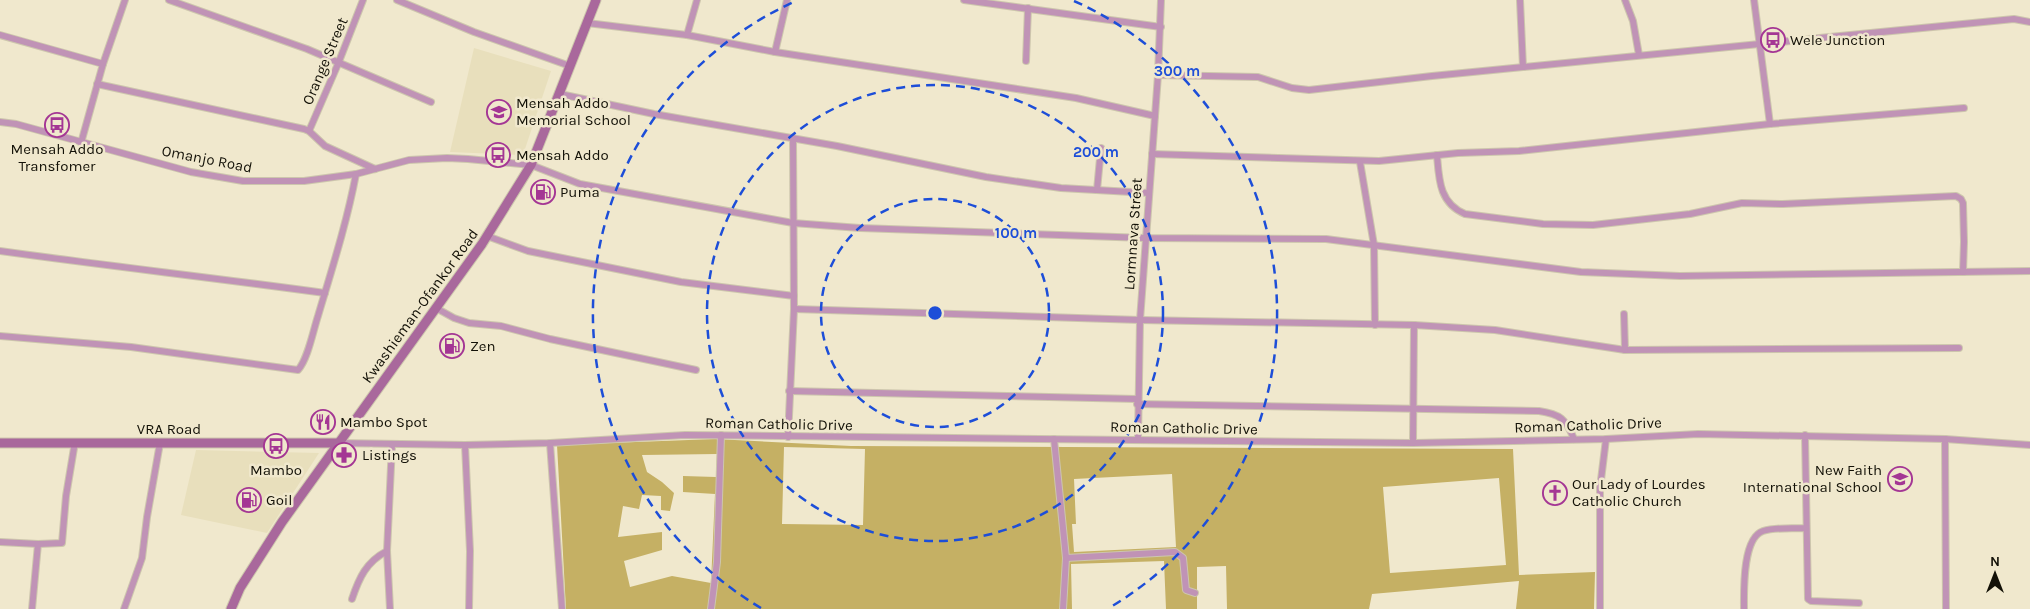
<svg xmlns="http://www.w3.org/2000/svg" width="2030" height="609" font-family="Karla,sans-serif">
	<rect width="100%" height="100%" fill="#f0e8cd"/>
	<!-- built -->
	<g fill="#e8dfbc">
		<polygon points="474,48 551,71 523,155 450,152"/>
		<polygon points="196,450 319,453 267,533 181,515"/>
	</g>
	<!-- forest -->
	<path fill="#c5b064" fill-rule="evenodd" d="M715,439L851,446L1513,449L1519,575L1595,572L1594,609H1516L1519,581L1372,594L1369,609H1227L1226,566L1197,567V609H1166L1164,561L1071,564L1072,609H566L557,445ZM784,447L865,449L863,525L782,524ZM717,454L716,477L683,476V492L715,494L711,583L672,576L630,587L624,561L662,550V532L618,537L623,506L639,509L642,495L661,496V510L670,511L674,493L662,482L647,472L642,455ZM1172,474L1176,547L1074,552L1072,524H1076L1074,479ZM1499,478L1506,565L1390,573L1383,487Z"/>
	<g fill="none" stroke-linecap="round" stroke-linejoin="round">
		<defs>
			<g id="street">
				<polyline points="169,0 307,49 431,102"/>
				<polyline points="397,0 474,32 570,66"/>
				<polyline points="964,0 1161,27"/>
				<polyline points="1520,0 1523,67"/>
				<polyline points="1625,0 1633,21 1639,55"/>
				<polyline points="1754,0 1770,124"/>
				<polyline points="587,23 687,35 775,52 1076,98 1155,116"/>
				<polyline points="0,35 103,64"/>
				<polyline points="687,35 697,0"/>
				<polyline points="775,52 787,0"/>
				<polyline points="1026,61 1028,8"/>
				<polyline points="1158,75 1258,77 1292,88 1309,90 1432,76 2014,19 2030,22"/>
				<polyline points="97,84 304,129 309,131 325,146 375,169"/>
				<polyline points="560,94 654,114 837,146 986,177 1061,188 1149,193"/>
				<polyline points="0,122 16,124 191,172 243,181 304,181 356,174 409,160 447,158 468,159 531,165 580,184 793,223 860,228 1145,238 1326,239 1581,272 1680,276 2030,271"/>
				<polyline points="309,131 338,64 363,0"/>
				<polyline points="81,143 103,64 125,0"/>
				<polyline points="1152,154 1379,161 1458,153 1519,151 1770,124 1964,108"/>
				<path d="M1437,155C1439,179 1439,203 1465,214L1543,224L1593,225L1690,214L1742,203L1783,204L1956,196L1961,199L1963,203L1964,242L1963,272"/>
				<polyline points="1360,162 1374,245 1375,325"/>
				<polyline points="1097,190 1101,148"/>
				<polyline points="487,236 528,251 681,282 794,296"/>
				<path d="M0,251C108,266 216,278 325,293"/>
				<polyline points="436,308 454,318 469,323 501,326 550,339 696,370"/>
				<polyline points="794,309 1140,320 1414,325 1495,330 1625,350 1959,348"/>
				<polyline points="1624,314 1625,350"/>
				<path d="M0,336L131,347L298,370C308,359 313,331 318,316C332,269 347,222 356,174"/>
				<polyline points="789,391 1137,399"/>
				<path d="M1137,404L1539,411C1560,414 1566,419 1574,439"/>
				<polyline points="1805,435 1808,599 1811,601 1859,603"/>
				<polyline points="788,437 794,309 793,138"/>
				<polyline points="1054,439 1066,558 1063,609"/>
				<polyline points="1945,439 1946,609"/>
				<polyline points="1138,440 1140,320 1158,75 1161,0"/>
				<polyline points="337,443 465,445 550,443 685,435 1413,443 1606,439 1698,434 1945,439 2030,445"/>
				<polyline points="550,443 562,609"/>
				<polyline points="1413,443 1414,325"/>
				<polyline points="465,445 470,551 469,609"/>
				<polyline points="0,542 38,544 62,543 66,496 75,442"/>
				<polyline points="1066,558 1175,552 1183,558 1186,590 1195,593"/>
				<path d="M352,599C359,578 366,562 387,551"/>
				<polyline points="32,609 38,544"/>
				<polyline points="124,609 142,558 147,517 160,443"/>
				<polyline points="390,609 387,551 392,445"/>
				<polyline points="711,609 717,562 721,435"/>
				<polyline points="1600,609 1600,488 1606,439"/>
				<path d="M1744,609C1744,592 1742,538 1763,531C1776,527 1793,529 1806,528"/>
			</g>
			<g id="secondary">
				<polyline points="0,443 337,443"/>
				<polyline points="231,609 240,588 282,522 482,244 531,165 596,0"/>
			</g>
		</defs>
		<!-- street casing -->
		<use href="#street" stroke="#cdc6ad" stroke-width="8"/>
		<!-- secondary casing -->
		<use href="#secondary" stroke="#cdc6ad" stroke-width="11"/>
		<!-- street -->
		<use href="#street" stroke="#c093b6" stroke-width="6"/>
		<!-- secondary -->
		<use href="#secondary" stroke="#a9689c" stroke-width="9"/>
	</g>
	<!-- distance rings -->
	<g fill="none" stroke="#1d4ed8" stroke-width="2.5" stroke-dasharray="9 6">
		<circle cx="935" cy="313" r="114"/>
		<circle cx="935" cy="313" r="228"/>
		<path d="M761 608A342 342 0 0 1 796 1M1074 1A342 342 0 0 1 1109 608"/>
	</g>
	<!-- icons -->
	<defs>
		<symbol id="bus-ring" viewBox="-11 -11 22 22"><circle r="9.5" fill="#f0e8cd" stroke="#a43694" stroke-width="1.5"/><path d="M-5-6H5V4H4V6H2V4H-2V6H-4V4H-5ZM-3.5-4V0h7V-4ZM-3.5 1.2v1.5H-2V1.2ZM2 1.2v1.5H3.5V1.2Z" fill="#a43694"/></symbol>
		<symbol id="school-ring" viewBox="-11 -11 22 22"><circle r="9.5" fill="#f0e8cd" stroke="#a43694" stroke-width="1.5"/><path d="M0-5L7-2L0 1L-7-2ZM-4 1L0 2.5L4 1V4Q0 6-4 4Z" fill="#a43694"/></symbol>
		<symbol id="fuel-ring" viewBox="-11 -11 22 22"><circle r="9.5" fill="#f0e8cd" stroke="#a43694" stroke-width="1.5"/><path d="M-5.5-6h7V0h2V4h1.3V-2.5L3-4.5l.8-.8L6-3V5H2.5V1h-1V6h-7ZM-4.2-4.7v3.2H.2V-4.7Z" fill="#a43694"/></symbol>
		<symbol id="restaurant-ring" viewBox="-11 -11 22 22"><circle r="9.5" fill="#f0e8cd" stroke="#a43694" stroke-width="1.5"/><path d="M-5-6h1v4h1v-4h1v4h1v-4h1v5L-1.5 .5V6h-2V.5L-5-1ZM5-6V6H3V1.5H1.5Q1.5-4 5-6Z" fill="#a43694"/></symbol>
		<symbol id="pharmacy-ring" viewBox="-11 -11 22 22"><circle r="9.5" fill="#f0e8cd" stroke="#a43694" stroke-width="1.5"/><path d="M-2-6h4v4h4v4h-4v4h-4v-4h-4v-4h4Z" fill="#a43694"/></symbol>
		<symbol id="church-ring" viewBox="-11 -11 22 22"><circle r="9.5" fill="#f0e8cd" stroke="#a43694" stroke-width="1.5"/><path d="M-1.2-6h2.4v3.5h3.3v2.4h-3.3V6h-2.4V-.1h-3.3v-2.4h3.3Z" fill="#a43694"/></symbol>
	</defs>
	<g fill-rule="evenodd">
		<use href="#bus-ring" x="1759" y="26" width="28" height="28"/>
		<use href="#school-ring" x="485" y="98" width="28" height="28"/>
		<use href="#bus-ring" x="43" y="111" width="28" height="28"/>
		<use href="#bus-ring" x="484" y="141" width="28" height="28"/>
		<use href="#fuel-ring" x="529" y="178" width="28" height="28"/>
		<use href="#fuel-ring" x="438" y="332" width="28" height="28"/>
		<use href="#restaurant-ring" x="309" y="408" width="28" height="28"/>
		<use href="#bus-ring" x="262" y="432" width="28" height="28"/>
		<use href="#pharmacy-ring" x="330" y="441" width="28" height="28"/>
		<use href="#school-ring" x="1886" y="465" width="28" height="28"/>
		<use href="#church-ring" x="1541" y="479" width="28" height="28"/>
		<use href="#fuel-ring" x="235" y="486" width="28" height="28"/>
	</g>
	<g text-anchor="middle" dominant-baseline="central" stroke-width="5" stroke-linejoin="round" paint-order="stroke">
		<!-- poi labels -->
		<g font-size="15" fill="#131107" stroke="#f0e8cd" text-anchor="start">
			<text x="1790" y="40">Wele Junction</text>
			<text x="516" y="103">Mensah Addo<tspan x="516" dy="17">Memorial School</tspan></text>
			<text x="57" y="149" text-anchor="middle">Mensah Addo<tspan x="57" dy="17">Transfomer</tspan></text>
			<text x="516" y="155">Mensah Addo</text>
			<text x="560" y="192">Puma</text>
			<text x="470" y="346">Zen</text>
			<text x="340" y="422">Mambo Spot</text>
			<text x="362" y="455">Listings</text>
			<text x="276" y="470" text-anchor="middle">Mambo</text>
			<text x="1882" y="470" text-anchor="end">New Faith<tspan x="1882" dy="17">International School</tspan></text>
			<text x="1572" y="484">Our Lady of Lourdes<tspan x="1572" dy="17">Catholic Church</tspan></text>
			<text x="266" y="500">Goil</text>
		</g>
		<!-- street labels -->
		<g font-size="15" fill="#131107" stroke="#f0e8cd">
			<text transform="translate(325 61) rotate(-67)">Orange Street</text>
			<text transform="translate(207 159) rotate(11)">Omanjo Road</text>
			<text transform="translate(1133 234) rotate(-86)">Lormnava Street</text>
			<text transform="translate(420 306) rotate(-54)">Kwashieman-Ofankor Road</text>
			<text transform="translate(779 424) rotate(1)">Roman Catholic Drive</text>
			<text transform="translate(1588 425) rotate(-2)">Roman Catholic Drive</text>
			<text transform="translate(1184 428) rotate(1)">Roman Catholic Drive</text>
			<text x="169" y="429">VRA Road</text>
		</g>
	</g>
	<circle cx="935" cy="313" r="8" fill="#1d4ed8" stroke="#f0e8cd" stroke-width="2.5"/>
	<g font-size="15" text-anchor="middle" font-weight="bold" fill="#1d4ed8" stroke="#f0e8cd" stroke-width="5" stroke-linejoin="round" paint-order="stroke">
		<text x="1177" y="76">300 m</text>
		<text x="1096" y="157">200 m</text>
		<text x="1016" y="238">100 m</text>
	</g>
	<!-- north arrow -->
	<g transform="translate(1995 574)" stroke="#f0e8cd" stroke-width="4" paint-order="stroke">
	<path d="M0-4L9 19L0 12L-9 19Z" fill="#131107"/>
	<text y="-8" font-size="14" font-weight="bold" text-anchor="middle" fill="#131107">N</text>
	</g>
</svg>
